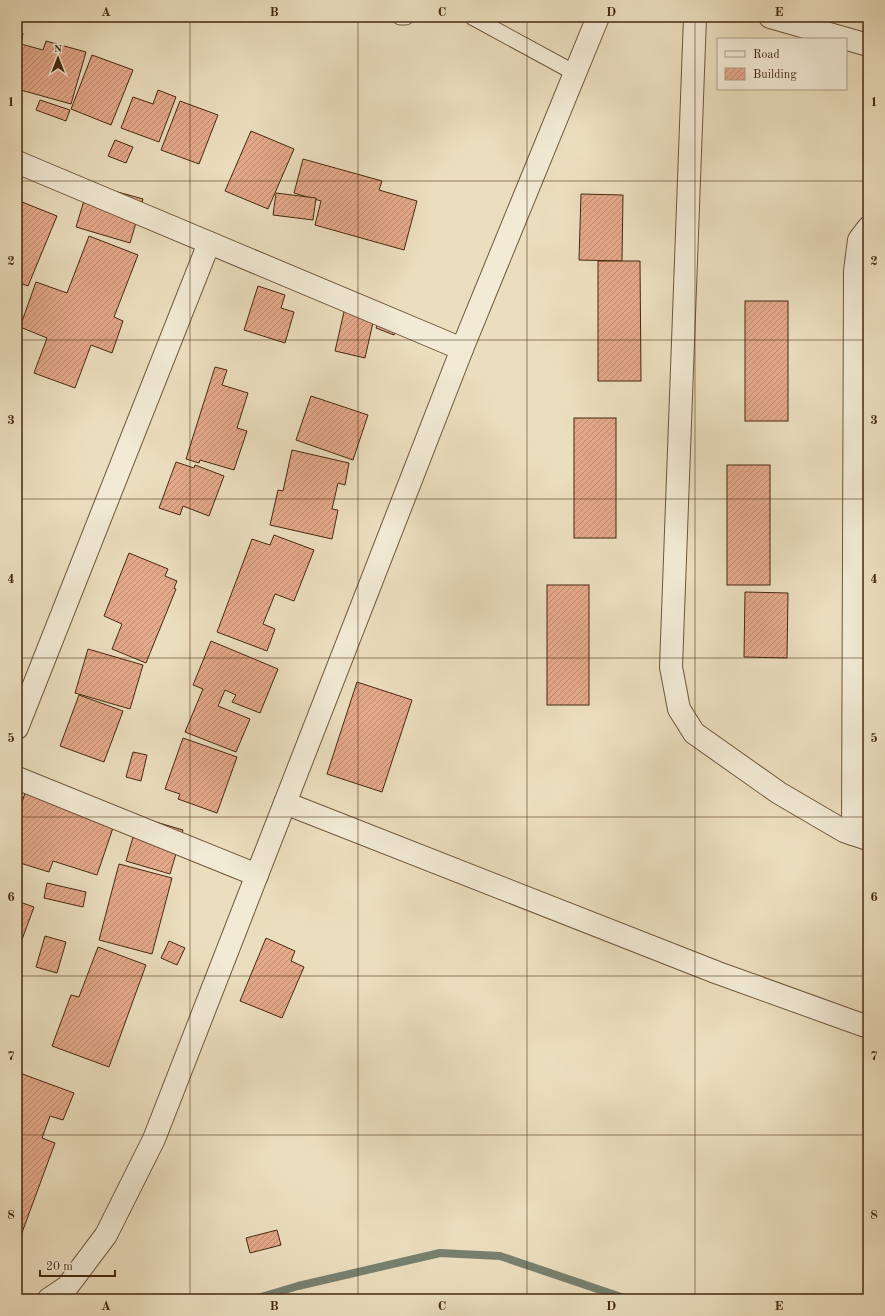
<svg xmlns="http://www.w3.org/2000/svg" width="885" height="1316" font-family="'Old Standard TT',serif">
	<defs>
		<pattern id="building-hatch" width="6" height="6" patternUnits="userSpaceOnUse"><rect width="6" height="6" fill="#e5a98b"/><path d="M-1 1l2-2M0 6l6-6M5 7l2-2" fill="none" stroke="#bb8a70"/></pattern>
	</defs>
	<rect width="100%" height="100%" fill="#ebdebe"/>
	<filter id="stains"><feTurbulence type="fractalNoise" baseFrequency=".005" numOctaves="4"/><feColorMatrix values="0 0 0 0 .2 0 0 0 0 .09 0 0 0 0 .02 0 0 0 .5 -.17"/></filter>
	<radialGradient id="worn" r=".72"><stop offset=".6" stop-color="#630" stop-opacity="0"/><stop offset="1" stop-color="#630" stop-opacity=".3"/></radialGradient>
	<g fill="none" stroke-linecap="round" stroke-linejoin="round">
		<!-- stream -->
		<polyline stroke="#778170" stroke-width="8" points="255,1299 298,1286 440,1253 500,1256 627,1299"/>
	</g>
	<!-- building -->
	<g fill="url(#building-hatch)" stroke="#46280e">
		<polygon points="17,32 23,33 21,44 43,50 46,41 86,52 71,104 17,89"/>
		<polygon points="92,55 133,70 111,125 71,109"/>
		<polygon points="158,90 176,97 159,142 121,128 133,97 153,104"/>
		<polygon points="40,100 70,110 66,121 36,110"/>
		<polygon points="180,101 218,115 199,164 161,150"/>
		<polygon points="251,131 294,149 268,209 225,191"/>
		<polygon points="115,140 133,147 126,163 108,156"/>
		<polygon points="303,159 382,181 379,190 417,201 404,250 315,225 321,201 294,193"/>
		<polygon points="89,184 143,199 130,243 76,227"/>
		<polygon points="276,193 316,198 313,220 273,215"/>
		<polygon points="581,194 623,195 622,261 579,260"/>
		<polygon points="17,200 57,216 28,286 17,282"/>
		<polygon points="89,236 138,255 114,317 123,321 112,353 91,345 75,388 34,373 47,338 20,327 36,282 67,293"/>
		<polygon points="598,261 640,261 641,381 598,381"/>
		<polygon points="258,286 285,295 281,308 294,312 285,343 244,330"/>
		<rect x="745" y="301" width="43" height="120"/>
		<polygon points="346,303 376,309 365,358 335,351"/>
		<polygon points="383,312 400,318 394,335 376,328"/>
		<polygon points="215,367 227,370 222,385 248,393 237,428 247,431 234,470 200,460 199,463 186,459"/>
		<polygon points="311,396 368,415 353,460 296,440"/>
		<rect x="574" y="418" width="42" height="120"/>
		<polygon points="292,450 349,463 345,485 338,483 332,509 338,510 332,539 270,525 278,490 283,491"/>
		<polygon points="176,462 194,468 195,465 224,476 209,516 183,506 180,515 159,508"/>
		<rect x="727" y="465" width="43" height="120"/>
		<polygon points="274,535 314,550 294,601 275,594 263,624 275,629 267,651 217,632 252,539 270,545"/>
		<polygon points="129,553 168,569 165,576 177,581 174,588 176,589 146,663 112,649 122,624 104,616"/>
		<rect x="547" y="585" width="42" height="120"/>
		<polygon points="745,592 788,593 787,658 744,657"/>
		<polygon points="211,641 278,669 260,713 232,702 236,695 225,690 218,706 250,719 236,752 185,732 203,689 193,685"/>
		<polygon points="88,649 143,665 130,709 75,693"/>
		<polygon points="357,682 412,700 382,792 327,774"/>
		<polygon points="79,695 123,711 104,762 60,746"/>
		<polygon points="183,738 237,757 217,813 178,799 180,794 165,789"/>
		<polygon points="133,752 147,755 141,781 126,777"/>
		<polygon points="26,790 116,819 97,875 53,861 49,872 17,862 17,817"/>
		<polygon points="139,817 183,830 170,874 126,861"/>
		<polygon points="119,864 172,878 152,954 99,940"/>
		<polygon points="47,883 86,892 83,907 44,898"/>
		<polygon points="17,901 34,907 17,953"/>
		<polygon points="45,936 66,942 57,973 36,967"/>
		<polygon points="266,938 295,951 291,961 304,967 282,1018 240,1001"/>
		<polygon points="169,941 185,948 177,965 161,958"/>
		<polygon points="98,947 146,965 109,1067 52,1046 71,995 79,997"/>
		<polygon points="17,1072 74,1093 63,1120 50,1116 42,1138 55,1143 20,1238 17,1237"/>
		<polygon points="277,1230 281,1245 250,1253 246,1238"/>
	</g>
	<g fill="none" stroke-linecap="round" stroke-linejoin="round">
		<defs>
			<g id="service">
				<polyline points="400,17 406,17"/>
				<polyline points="472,17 575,73"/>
			</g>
			<g id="minor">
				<polyline points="695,17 671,667 679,709 694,733 779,793 844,831 868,839"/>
				<polyline points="770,17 868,45"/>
				<polyline points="17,162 462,349"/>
				<polyline points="17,728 209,243"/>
				<polyline points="17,778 257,875"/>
				<polyline points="285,803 718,973 868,1027"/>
				<polyline points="853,834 855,271 859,240 868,228"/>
				<polyline points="49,1299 67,1287 106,1235 154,1139 462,349 598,17"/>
			</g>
		</defs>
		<!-- service casing -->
		<use href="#service" stroke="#6f563a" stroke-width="17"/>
		<!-- minor casing -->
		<use href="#minor" stroke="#6f563a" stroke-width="24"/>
		<!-- service -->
		<use href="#service" stroke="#f2ead5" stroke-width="15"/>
		<!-- minor -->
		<use href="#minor" stroke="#f2ead5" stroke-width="22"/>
	</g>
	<!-- grid -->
	<path fill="none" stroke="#46280e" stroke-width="1" stroke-opacity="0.55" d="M190,17V1299M358,17V1299M527,17V1299M695,17V1299M17,181H868M17,340H868M17,499H868M17,658H868M17,817H868M17,976H868M17,1135H868"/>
	<!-- margin -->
	<rect width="885" height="1316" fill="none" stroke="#ebdebe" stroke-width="44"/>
	<!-- legend -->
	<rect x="717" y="38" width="130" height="52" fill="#f2ead5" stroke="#ad9c85"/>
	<rect x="725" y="51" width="20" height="6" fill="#f2ead5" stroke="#ad9c85"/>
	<text x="753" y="58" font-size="12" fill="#46280e">Road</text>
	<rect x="725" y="68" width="20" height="12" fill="url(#building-hatch)" stroke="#ad9c85"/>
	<text x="753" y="78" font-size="12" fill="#46280e">Building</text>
	<!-- north arrow -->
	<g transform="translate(58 58)" stroke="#f2ead5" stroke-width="3" paint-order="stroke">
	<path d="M0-3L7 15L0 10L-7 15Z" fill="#46280e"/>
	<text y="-6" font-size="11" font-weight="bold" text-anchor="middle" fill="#46280e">N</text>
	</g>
	<!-- scale -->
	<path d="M40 1270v6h75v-6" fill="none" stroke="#46280e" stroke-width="2"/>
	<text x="46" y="1270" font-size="12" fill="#46280e" stroke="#f2ead5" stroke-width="3" paint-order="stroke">20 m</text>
	<rect x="22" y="22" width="841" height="1272" fill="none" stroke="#46280e" stroke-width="1.5"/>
	<g font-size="13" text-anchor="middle" font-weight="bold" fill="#46280e">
		<text x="106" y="16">A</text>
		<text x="274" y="16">B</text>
		<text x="442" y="16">C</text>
		<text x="611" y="16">D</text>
		<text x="779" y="16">E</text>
		<text x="11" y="106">1</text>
		<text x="874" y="106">1</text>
		<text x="11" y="265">2</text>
		<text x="874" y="265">2</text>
		<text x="11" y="424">3</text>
		<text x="874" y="424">3</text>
		<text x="11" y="583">4</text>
		<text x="874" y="583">4</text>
		<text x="11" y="742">5</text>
		<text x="874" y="742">5</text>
		<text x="11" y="901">6</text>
		<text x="874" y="901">6</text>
		<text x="11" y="1060">7</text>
		<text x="874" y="1060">7</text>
		<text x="11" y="1219">8</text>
		<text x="874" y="1219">8</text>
		<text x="106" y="1310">A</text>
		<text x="274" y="1310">B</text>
		<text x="442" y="1310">C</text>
		<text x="611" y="1310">D</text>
		<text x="779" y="1310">E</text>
	</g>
	<rect width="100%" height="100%" filter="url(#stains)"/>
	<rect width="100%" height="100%" fill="url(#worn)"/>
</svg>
